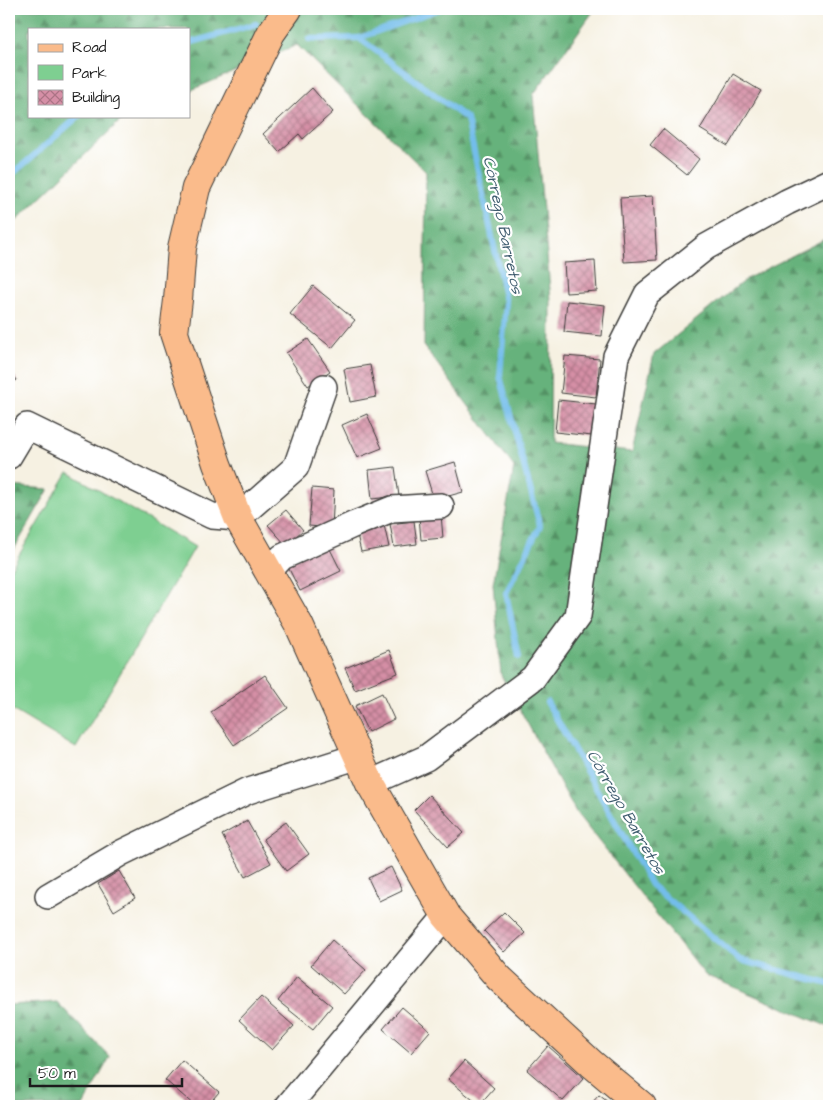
<svg xmlns="http://www.w3.org/2000/svg" width="838" height="1115" font-family="'Architects Daughter',sans-serif">
	<defs>
		<pattern id="forest-firs" width="22" height="20" patternUnits="userSpaceOnUse" patternTransform="scale(1.25)"><rect width="22" height="20" fill="#66b27b"/><path d="M5 1l3.5 6h-7zM16 11l3.5 6h-7z" fill="#539064"/></pattern>
		<pattern id="building-cross-hatch" width="8" height="8" patternUnits="userSpaceOnUse" patternTransform="scale(1.25)"><rect width="8" height="8" fill="#d58fa6"/><path d="M0 0l8 8M0 8l8-8" fill="none" stroke="#ac7486"/></pattern>
	</defs>
	<rect width="100%" height="100%" fill="#fff"/>
	<filter id="ink" filterUnits="userSpaceOnUse"><feTurbulence type="fractalNoise" baseFrequency=".02" numOctaves="2"/><feDisplacementMap in="SourceGraphic" scale="10" xChannelSelector="R" yChannelSelector="G"/><feConvolveMatrix kernelMatrix="1 2 1 2 8 2 1 2 1" color-interpolation-filters="sRGB"/></filter>
	<filter id="wash" filterUnits="userSpaceOnUse"><feTurbulence type="fractalNoise" baseFrequency=".0096" numOctaves="4" result="noise"/><feDisplacementMap in="SourceGraphic" scale="20" xChannelSelector="R" yChannelSelector="G"/><feGaussianBlur stdDeviation="1.12" result="paint"/><feColorMatrix in="noise" values="0 0 0 0 0 0 0 0 0 0 0 0 0 0 0 0 0 1.4 0 .05"/><feComposite in="paint" operator="in"/></filter>
	<g filter="url(#wash)">
		<rect width="100%" height="100%" fill="#f6f1e2"/>
		<!-- green -->
		<polygon fill="#7ecf91" stroke="#4d7656" points="68,472 195,547 76,748 9,708 9,572"/>
		<!-- forest -->
		<g fill="url(#forest-firs)" stroke="#41674c">
			<polygon points="9,9 595,9 533,95 551,301 550,443 632,452 654,354 746,279 829,237 829,1027 705,975 577,814 501,675 493,584 514,467 424,346 426,172 297,45 189,91 189,29 29,29 29,116 130,116 120,121 9,228"/>
			<polygon points="9,486 49,489 9,558"/>
			<polygon points="57,1002 110,1057 83,1106 9,1106 9,1005"/>
		</g>
		<g fill="none" stroke-linecap="round" stroke-linejoin="round">
			<!-- stream -->
			<g stroke="#73bdeb" stroke-width="6">
				<polyline points="359,38 440,9"/>
				<polyline points="309,39 359,38 467,119 506,302 500,376 540,526 506,593 519,657"/>
				<polyline points="189,43 256,24"/>
				<polyline points="9,177 79,116"/>
				<polyline points="547,702 651,885 740,960 829,984"/>
			</g>
		</g>
		<g id="blocks">
			<!-- building -->
			<g fill="url(#building-cross-hatch)">
				<polygon points="733,74 761,91 728,146 700,129"/>
				<polygon points="312,88 333,112 303,139 299,134 279,152 263,134"/>
				<polygon points="663,129 699,159 687,175 650,145"/>
				<polygon points="653,196 657,260 624,262 620,198"/>
				<polygon points="595,261 597,291 566,293 564,263"/>
				<polygon points="313,286 355,320 332,348 290,314"/>
				<polygon points="567,301 605,305 602,336 564,332"/>
				<polygon points="308,339 330,371 308,386 286,353"/>
				<polygon points="565,356 600,359 596,397 561,393"/>
				<polygon points="370,365 376,397 350,402 344,369"/>
				<polygon points="9,369 17,380 9,386"/>
				<polygon points="558,400 596,404 592,436 555,432"/>
				<polygon points="367,414 382,448 357,458 342,425"/>
				<polygon points="455,462 463,492 434,500 425,471"/>
				<polygon points="395,467 399,496 372,499 369,470"/>
				<polygon points="312,488 334,490 332,528 309,526"/>
				<polygon points="286,510 303,530 286,545 268,525"/>
				<polygon points="441,514 443,538 421,540 419,516"/>
				<polygon points="414,521 417,544 394,547 390,524"/>
				<polygon points="384,525 389,547 361,552 356,530"/>
				<polygon points="327,543 341,571 300,591 286,563"/>
				<polygon points="389,650 398,673 355,690 345,668"/>
				<polygon points="265,675 288,708 234,745 211,712"/>
				<polygon points="382,693 394,719 368,732 355,706"/>
				<polygon points="429,795 464,833 448,847 414,810"/>
				<polygon points="247,821 271,863 245,877 222,835"/>
				<polygon points="286,822 309,854 286,871 263,839"/>
				<polygon points="391,867 402,890 379,901 368,878"/>
				<polygon points="119,871 135,898 114,911 98,884"/>
				<polygon points="504,912 525,933 504,952 484,931"/>
				<polygon points="332,940 366,970 344,994 311,965"/>
				<polygon points="297,977 332,1006 313,1029 278,1001"/>
				<polygon points="261,997 294,1026 272,1050 239,1020"/>
				<polygon points="402,1007 430,1031 411,1053 383,1029"/>
				<polygon points="548,1046 584,1078 563,1101 527,1070"/>
				<polygon points="182,1060 219,1092 207,1106 195,1106 165,1080"/>
				<polygon points="464,1061 494,1088 479,1105 448,1079"/>
				<polygon points="599,1095 613,1106 589,1106"/>
			</g>
		</g>
	</g>
	<g filter="url(#ink)">
		<use href="#blocks" fill-opacity="0" stroke="#3d3c3a" stroke-width="1"/>
		<g fill="none" stroke-linecap="round" stroke-linejoin="round">
			<defs>
				<g id="minor">
					<polyline points="9,456 27,426 212,516 238,518 296,467 324,387"/>
					<polyline points="269,571 282,557 355,524 392,509 441,506"/>
					<polyline points="370,783 426,758 533,678 578,616 616,356 647,294 706,247 787,202 829,182"/>
					<polyline points="48,896 121,853 248,791 359,756"/>
					<polyline points="288,1106 446,916"/>
				</g>
				<polyline id="major" points="288,9 271,33 196,188 182,248 178,300 174,333 217,464 238,518 299,625 370,783 446,916 499,978 592,1064 642,1106"/>
			</defs>
			<!-- minor casing -->
			<use href="#minor" stroke="#3d3c3a" stroke-width="28"/>
			<!-- major casing -->
			<use href="#major" stroke="#3d3c3a" stroke-width="30"/>
			<!-- minor -->
			<use href="#minor" stroke="#fff" stroke-width="25"/>
			<!-- major -->
			<use href="#major" stroke="#fabb8b" stroke-width="28"/>
		</g>
	</g>
	<g text-anchor="middle" dominant-baseline="central" stroke-width="4.5" stroke-linejoin="round" paint-order="stroke">
		<!-- water labels -->
		<g font-size="16" font-style="italic" fill="#3f5c6f" stroke="#fff">
			<text transform="translate(503 225) rotate(78)">Córrego Barretos</text>
			<text transform="translate(626 812) rotate(60)">Córrego Barretos</text>
		</g>
	</g>
	<!-- margin -->
	<rect width="838" height="1115" fill="none" stroke="#fff" stroke-width="30"/>
	<!-- legend -->
	<rect x="28" y="28" width="162" height="90" fill="#ffffff" stroke="#a4a4a4"/>
	<rect x="38" y="44" width="25" height="8" fill="#fabb8b" stroke="#a4a4a4"/>
	<text x="72" y="52" font-size="15" fill="#1c1c1c">Road</text>
	<rect x="38" y="65" width="25" height="15" fill="#7ecf91" stroke="#a4a4a4"/>
	<text x="72" y="78" font-size="15" fill="#1c1c1c">Park</text>
	<rect x="38" y="90" width="25" height="15" fill="url(#building-cross-hatch)" stroke="#a4a4a4"/>
	<text x="72" y="102" font-size="15" fill="#1c1c1c">Building</text>
	<!-- scale -->
	<path d="M30 1078v8h152v-8" fill="none" stroke="#1c1c1c" stroke-width="2.5"/>
	<text x="38" y="1078" font-size="15" fill="#1c1c1c" stroke="#ffffff" stroke-width="4" paint-order="stroke">50 m</text>
</svg>
